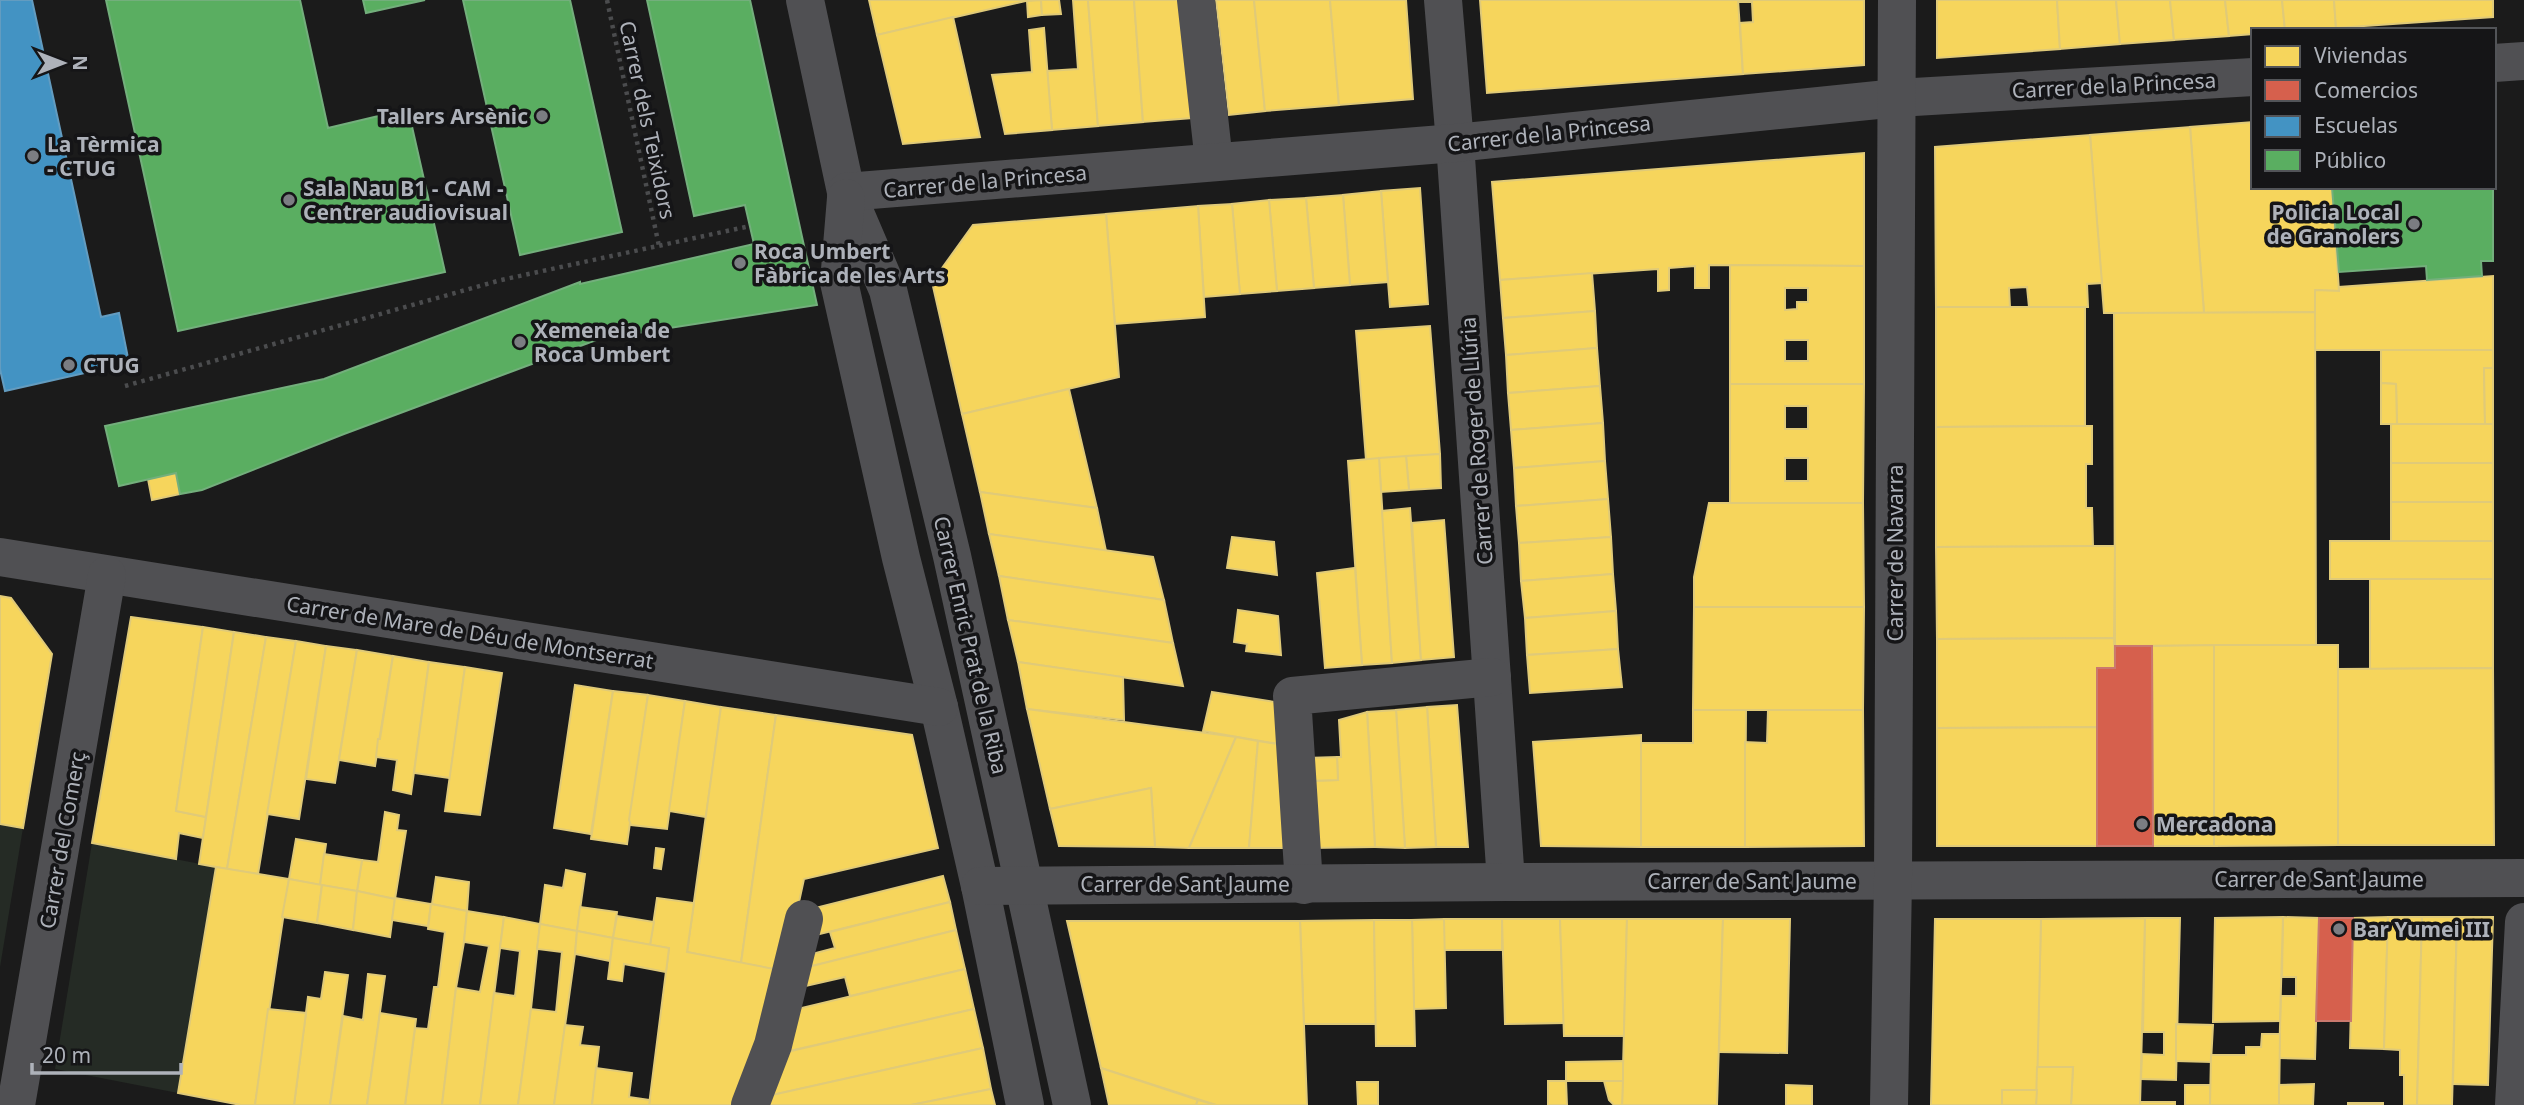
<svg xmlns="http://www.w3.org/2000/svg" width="2524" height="1105" font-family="'Noto Sans',sans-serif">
	<rect width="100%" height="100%" fill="#1b1b1b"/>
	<!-- green -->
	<g fill="#252b25">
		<polygon points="0,824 23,828 0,967"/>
		<polygon points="92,843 216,867 178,1093 55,1069"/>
	</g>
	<!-- homes -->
	<g fill="#f6d55c" stroke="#e0ca78" stroke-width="2" fill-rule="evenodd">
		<polygon points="869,0 1030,0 877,35"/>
		<polygon points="1041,0 1042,15 1028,17 1027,1"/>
		<polygon points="1041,0 1059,0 1061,14 1042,15"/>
		<polygon points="1073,0 1088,0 1098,126 1052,130 1047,71 1078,69"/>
		<polygon points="1088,0 1134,0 1143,122 1098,126"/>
		<polygon points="1134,0 1179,0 1192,118 1143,122"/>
		<polygon points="1216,0 1254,0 1265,111 1229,115"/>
		<polygon points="1254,0 1330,0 1339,105 1265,111"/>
		<polygon points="1330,0 1406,0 1413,99 1339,105"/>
		<polygon points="1480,0 1738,0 1743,74 1487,93"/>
		<polygon points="1738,0 1864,0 1864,65 1743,74 1740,23 1753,22 1752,2 1739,2"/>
		<polygon points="1937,0 2057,0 2060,49 1937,58"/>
		<polygon points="2057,0 2116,0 2120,44 2060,49"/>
		<polygon points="2116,0 2170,0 2174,40 2120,44"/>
		<polygon points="2170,0 2225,0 2229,36 2174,40"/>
		<polygon points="2225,0 2282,0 2285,30 2253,30 2253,34 2229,36"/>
		<polygon points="2282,0 2334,0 2336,28 2285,30"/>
		<polygon points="2334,0 2493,0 2493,17 2336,28"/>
		<polygon points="953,17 980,137 903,144 877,35"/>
		<polygon points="1044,28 1052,130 1005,134 992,75 1032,72 1029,30"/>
		<polygon points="2253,122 2253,187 2332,187 2339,291 2315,290 2315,312 2204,313 2190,127"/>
		<polygon points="2190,127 2204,313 2104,313 2090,135"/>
		<polygon points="2090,135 2102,283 2087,284 2088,307 2029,307 2027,287 2009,288 2010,307 1936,307 1935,147"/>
		<polygon points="1864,153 1864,266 1709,265 1709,288 1695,288 1695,266 1669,268 1669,290 1658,291 1658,269 1500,280 1492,182"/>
		<polygon points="1420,188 1428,304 1390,307 1381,191"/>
		<polygon points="1381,191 1388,282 1350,285 1343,195"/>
		<polygon points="1343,195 1350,285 1314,288 1306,198"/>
		<polygon points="1306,198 1314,288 1277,291 1269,200"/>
		<polygon points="1269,200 1277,291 1240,294 1232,204"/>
		<polygon points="1232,204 1240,294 1204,297 1198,206"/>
		<polygon points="1198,206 1205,317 1115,324 1106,214"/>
		<polygon points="1106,214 1119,377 962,414 932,282 973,225"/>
		<path d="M1730,265L1864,266V384H1730ZM1785,288H1808V302H1797V309L1785,310ZM1785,340H1808V361H1785Z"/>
		<polygon points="1592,273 1595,311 1503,318 1500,280"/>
		<polygon points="2493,276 2493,350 2315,350 2315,290 2339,291 2339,287"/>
		<polygon points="1936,307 2085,307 2085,426 1936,427"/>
		<polygon points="1595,311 1597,348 1506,355 1503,318"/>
		<polygon points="2315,312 2316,645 2115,646 2114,313"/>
		<polygon points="1430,326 1440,454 1366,460 1356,331"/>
		<polygon points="1597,348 1600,386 1508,393 1506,355"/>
		<polygon points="2381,350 2493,350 2493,368 2484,368 2485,424 2397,424 2396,384 2381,383"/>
		<polygon points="2484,368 2493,368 2493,424 2485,424"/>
		<polygon points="2381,383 2396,384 2397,424 2381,424"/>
		<path d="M1730,384H1864L1863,503H1730ZM1785,406H1808V429H1785ZM1785,458H1808V481H1785Z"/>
		<polygon points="1600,386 1603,423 1511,430 1508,393"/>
		<polygon points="1069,389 1097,508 980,492 962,414"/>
		<polygon points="1603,423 1605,461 1514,468 1511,430"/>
		<rect x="2391" y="424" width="102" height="39"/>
		<polygon points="2085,426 2092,426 2092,464 2086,464 2086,508 2092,508 2093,546 1936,547 1936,427"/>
		<polygon points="1440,454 1441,488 1409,490 1406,456"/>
		<polygon points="1406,456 1409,490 1381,492 1379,458"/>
		<polygon points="1379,458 1392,663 1362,665 1348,461"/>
		<polygon points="1605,461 1608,499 1516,506 1514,468"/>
		<rect x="2391" y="463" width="102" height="39"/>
		<polygon points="176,473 180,494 152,500 148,479"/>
		<polygon points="980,492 1097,508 1106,551 989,534"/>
		<polygon points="1608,499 1611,537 1519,543 1516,506"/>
		<rect x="2391" y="502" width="102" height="39"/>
		<polygon points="1709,503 1863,503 1864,607 1694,607 1694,577"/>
		<polygon points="1410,508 1421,660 1392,663 1382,511"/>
		<polygon points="1444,520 1454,657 1421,660 1412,523"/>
		<polygon points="989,534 1153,557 1164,600 999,576"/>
		<polygon points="1232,537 1274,542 1277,575 1227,568"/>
		<polygon points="1611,537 1613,574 1521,581 1519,543"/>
		<rect x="2330" y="541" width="163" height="38"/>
		<polygon points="2093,546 2115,546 2114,638 1937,639 1936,547"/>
		<polygon points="1355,568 1362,665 1325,668 1317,573"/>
		<polygon points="1613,574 1616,611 1525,618 1521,581"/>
		<polygon points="999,576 1164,600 1173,643 1008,620"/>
		<polygon points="2370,579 2493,579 2493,668 2370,669"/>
		<polygon points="0,596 11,598 52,654 23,828 0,824"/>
		<polygon points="1694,607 1864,607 1863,710 1693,710"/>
		<polygon points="1238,610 1278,616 1281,655 1246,651 1247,644 1234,642"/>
		<polygon points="1616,611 1618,649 1527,655 1525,618"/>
		<polygon points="131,617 203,627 176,811 206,817 203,838 179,833 176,859 92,843"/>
		<polygon points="1008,620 1173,643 1183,686 1018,662"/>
		<polygon points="203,627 234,632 206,817 176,811"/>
		<polygon points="234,632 266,637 227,869 199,864"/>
		<polygon points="266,637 296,641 258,874 227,869"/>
		<polygon points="2114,638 2115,668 2097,668 2097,727 1937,728 1937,639"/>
		<polygon points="296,641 326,646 299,819 267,814"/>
		<polygon points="2214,645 2214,846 2153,846 2152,646"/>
		<polygon points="2214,645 2338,645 2338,845 2214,846"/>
		<polygon points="326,646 357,650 335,783 306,779"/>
		<polygon points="1618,649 1622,687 1530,693 1527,655"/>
		<polygon points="357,650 393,656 375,766 339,760"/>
		<polygon points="393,656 429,662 411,794 393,790 397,760 376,757 378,739 380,739"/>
		<polygon points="429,662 465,667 450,778 414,773"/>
		<polygon points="1018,662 1123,677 1124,720 1027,709"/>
		<polygon points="465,667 502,673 480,815 445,811"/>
		<polygon points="2493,668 2494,845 2338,845 2338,669"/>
		<polygon points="575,685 613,691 591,834 554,828"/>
		<polygon points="613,691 648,695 627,844 591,839"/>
		<polygon points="1212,692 1281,703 1284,745 1203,731"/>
		<polygon points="648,695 685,701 667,829 631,825 629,820"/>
		<polygon points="685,701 721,707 706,817 669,811"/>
		<polygon points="1457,705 1468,847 1436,847 1427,707"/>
		<polygon points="721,707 776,715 741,963 687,952"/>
		<polygon points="1427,707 1436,847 1405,848 1396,710"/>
		<polygon points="1027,709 1236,737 1189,848 1155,847 1151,788 1050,809"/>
		<polygon points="1396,710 1405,848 1375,847 1367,712"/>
		<polygon points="1693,710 1746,710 1745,847 1641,847 1641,743 1693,743"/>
		<polygon points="1768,710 1863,710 1864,846 1745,847 1745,742 1767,743"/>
		<polygon points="1367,712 1375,847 1311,848 1307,781 1338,780 1337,757 1341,757 1339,720"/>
		<polygon points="776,715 912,735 938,848 804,879 784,971 741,963"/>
		<polygon points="2097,727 2097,846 1937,846 1937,728"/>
		<polygon points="1641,735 1641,847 1541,846 1533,742"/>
		<polygon points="1236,737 1258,741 1249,848 1189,848"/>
		<polygon points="1258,741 1284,745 1291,848 1249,848"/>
		<polygon points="1337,757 1338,780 1307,781 1306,758"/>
		<polygon points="1151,788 1155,847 1059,846 1050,809"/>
		<polygon points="385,812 399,815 397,830 406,831 395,899 357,891 362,860 378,862"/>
		<polygon points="296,839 326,844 320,885 289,879"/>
		<polygon points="656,848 664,849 661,869 654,868"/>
		<polygon points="324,854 362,860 357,891 320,885"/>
		<polygon points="216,867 289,879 255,1105 241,1105 178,1093"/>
		<polygon points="566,870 585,874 577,931 540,924 545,885 563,888"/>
		<polygon points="943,876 950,902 808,937 815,908"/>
		<polygon points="436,877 469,882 467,911 432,904"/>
		<polygon points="289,879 322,885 317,923 282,917"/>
		<polygon points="322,885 357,891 353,930 317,923"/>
		<polygon points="357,891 395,899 390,937 353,930"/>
		<polygon points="395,898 431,904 428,926 392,920"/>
		<polygon points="657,898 694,903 687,952 784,971 742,1105 649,1105 669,948 650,945"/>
		<polygon points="950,902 956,930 800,969 804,956 835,948 830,932"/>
		<polygon points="431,904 467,911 464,942 456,988 442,1105 405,1105 415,1028 428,1029 434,987 438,987 445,932 428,929"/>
		<polygon points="580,907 617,912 613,938 577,931"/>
		<polygon points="467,911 504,917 480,1105 442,1105 456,988 480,992 489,946 464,942"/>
		<polygon points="617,916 654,922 650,945 613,938"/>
		<polygon points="504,917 540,924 531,1009 518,1105 480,1105 494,993 515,996 520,951 500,948"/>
		<polygon points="2283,917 2319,918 2315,1059 2279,1058 2281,996 2296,996 2296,977 2282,977"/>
		<polygon points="2283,917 2280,1021 2213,1022 2215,918"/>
		<polygon points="2388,917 2384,1049 2350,1048 2353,918"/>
		<polygon points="2388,917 2422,917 2417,1105 2404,1105 2404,1075 2400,1075 2400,1050 2384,1049"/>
		<polygon points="2422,917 2457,917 2452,1105 2417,1105"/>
		<polygon points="2457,917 2493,917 2488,1085 2453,1084"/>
		<polygon points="2145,918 2180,918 2176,1080 2141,1079 2142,1054 2164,1055 2164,1032 2143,1032"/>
		<polygon points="2145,918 2140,1105 2071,1105 2073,1067 2037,1067 2041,919"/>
		<rect x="1444" y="919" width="58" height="31"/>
		<polygon points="1444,919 1446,1008 1414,1009 1412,920"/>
		<polygon points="1502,919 1560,919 1564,1023 1505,1024"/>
		<polygon points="1560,919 1627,919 1624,1036 1564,1036"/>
		<polygon points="1627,919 1723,919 1717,1105 1622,1105"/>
		<polygon points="1723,919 1790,919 1787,1053 1719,1052"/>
		<polygon points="1935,919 2041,919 2037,1090 2002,1090 2002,1105 1931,1105"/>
		<polygon points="1374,920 1376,1024 1304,1024 1300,921"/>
		<polygon points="1374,920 1412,920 1415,1046 1376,1046"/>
		<polygon points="1067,921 1300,921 1307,1105 1216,1105 1101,1068"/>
		<polygon points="540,924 577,931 575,954 554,1105 518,1105 531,1009 556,1012 562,952 537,949"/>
		<polygon points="956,930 965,969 850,996 845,977 797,988 800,969"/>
		<polygon points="577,931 613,938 610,961 575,954"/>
		<polygon points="613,938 669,948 666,972 624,964 622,981 608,979"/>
		<polygon points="965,969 974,1009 785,1052 793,1010"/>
		<polygon points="325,972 348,975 330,1105 294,1105 308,997 321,999"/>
		<polygon points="368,974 385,976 367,1105 330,1105 343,1016 363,1020"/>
		<polygon points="268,1009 306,1013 294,1105 255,1105"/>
		<polygon points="974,1009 983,1048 763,1097 778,1054"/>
		<polygon points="380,1013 416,1019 405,1105 367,1105"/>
		<polygon points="2176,1024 2213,1025 2211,1062 2176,1061"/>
		<polygon points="565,1025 583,1027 580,1045 599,1047 592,1105 554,1105"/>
		<polygon points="2262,1034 2280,1034 2279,1105 2210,1105 2211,1055 2246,1055 2246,1047 2261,1047"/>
		<polygon points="983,1048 991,1089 911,1105 760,1105 763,1097"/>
		<polygon points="1623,1061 1623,1081 1566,1081 1566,1062"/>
		<polygon points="2037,1067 2073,1067 2071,1105 2036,1105"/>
		<polygon points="596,1068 632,1073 629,1097 650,1100 649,1105 592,1105"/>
		<polygon points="1101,1068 1198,1100 1196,1105 1109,1105"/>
		<polygon points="1548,1081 1566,1081 1567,1105 1548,1105"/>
		<polygon points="1604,1081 1623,1081 1622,1105 1614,1105 1609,1100"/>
		<polygon points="1357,1082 1378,1082 1378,1105 1358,1105"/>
		<polygon points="2314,1084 2313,1105 2279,1105 2279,1085"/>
		<polygon points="1786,1085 1812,1086 1812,1105 1786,1105"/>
		<rect x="2185" y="1085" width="25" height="20"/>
		<polygon points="991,1089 995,1105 911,1105"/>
		<polygon points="2002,1090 2037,1090 2036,1105 2002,1105"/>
		<polygon points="1198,1100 1216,1105 1196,1105"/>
		<rect x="2140" y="1102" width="35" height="3"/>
		<rect x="2348" y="1103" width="35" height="2"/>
	</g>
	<!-- shops -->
	<g fill="#d6604d" stroke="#ca796e" stroke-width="2">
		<polygon points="2115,646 2152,646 2153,846 2097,846 2097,668 2115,668"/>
		<polygon points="2319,918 2353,918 2351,1021 2316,1021"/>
	</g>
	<!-- schools -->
	<polygon fill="#4393c3" stroke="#639cc0" stroke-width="2" points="0,0 32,0 101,317 119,313 129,363 5,391 0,369"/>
	<!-- public -->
	<g fill="#5aae61" stroke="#73af7c" stroke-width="2">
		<polygon points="106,0 300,0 328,128 408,109 445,272 178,331"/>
		<polygon points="363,0 425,0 366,13"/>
		<polygon points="463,0 570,0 622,232 520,255"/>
		<polygon points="647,0 750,0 817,305 599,339 344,434 202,490 180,494 176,473 119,486 105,426 324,379 580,282 580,284 754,244 745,205 694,216"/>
		<polygon points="2332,187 2493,187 2493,261 2481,261 2482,276 2427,280 2426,266 2339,272"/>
	</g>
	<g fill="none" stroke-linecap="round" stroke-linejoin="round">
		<!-- path -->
		<g stroke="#4b4c4e" stroke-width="4.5" stroke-dasharray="3.5 5" stroke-linecap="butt">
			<polyline points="607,0 659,246"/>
			<polyline points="125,386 501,280 750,226"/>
		</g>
		<!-- minor -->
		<g stroke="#505053" stroke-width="38">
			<polyline points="805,0 846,192 888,290 952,556 1072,1105"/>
			<polyline points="1196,0 1214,162"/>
			<polyline points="1443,0 1455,143 1506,882"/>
			<polyline points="2494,63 2524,61"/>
			<polyline points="846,192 1455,143 1897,98 2253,77"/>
			<polyline points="846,198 839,282 901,558 939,707 980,886 1025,1105"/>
			<polyline points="0,557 939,707"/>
			<polyline points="1304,885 1292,696 1492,677"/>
			<polyline points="980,886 1506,882 2524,878"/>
			<polyline points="16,1105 107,575"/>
			<polyline points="750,1105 773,1045 804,919"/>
			<polyline points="1889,1105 1893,880 1897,0"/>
			<polyline points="2514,1105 2524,922"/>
		</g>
	</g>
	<!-- markers -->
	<g fill="#7b7d82" stroke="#151517" stroke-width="2.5">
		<circle cx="542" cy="116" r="7"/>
		<circle cx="33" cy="156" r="7"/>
		<circle cx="289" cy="200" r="7"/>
		<circle cx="2414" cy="224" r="7"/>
		<circle cx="740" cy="263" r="7"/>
		<circle cx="520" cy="342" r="7"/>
		<circle cx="69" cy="365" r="7"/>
		<circle cx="2142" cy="824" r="7"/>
		<circle cx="2339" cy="929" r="7"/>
	</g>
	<g text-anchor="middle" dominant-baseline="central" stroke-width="7" stroke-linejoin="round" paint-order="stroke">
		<!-- street labels -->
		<g font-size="21" fill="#aeb2ba" stroke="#151517">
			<text transform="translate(2114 85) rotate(-3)">Carrer de la Princesa</text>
			<text transform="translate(648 120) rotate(78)">Carrer dels Teixidors</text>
			<text transform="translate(1549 133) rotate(-6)">Carrer de la Princesa</text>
			<text transform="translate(985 181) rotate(-5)">Carrer de la Princesa</text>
			<text transform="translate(1476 441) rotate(-94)">Carrer de Roger de Llúria</text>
			<text transform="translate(1895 553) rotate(-90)">Carrer de Navarra</text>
			<text transform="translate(470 632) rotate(9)">Carrer de Mare de Déu de Montserrat</text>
			<text transform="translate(971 645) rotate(77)">Carrer Enric Prat de la Riba</text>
			<text transform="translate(62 840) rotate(-80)">Carrer del Comerç</text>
			<text x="2319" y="879">Carrer de Sant Jaume</text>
			<text x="1752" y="881">Carrer de Sant Jaume</text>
			<text x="1185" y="884">Carrer de Sant Jaume</text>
		</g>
		<!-- poi labels -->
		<g font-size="21" font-weight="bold" fill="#aeb2ba" stroke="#151517" text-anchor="start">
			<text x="528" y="116" text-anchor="end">Tallers Arsènic</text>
			<text x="47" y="144">La Tèrmica<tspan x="47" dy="24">- CTUG</tspan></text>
			<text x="303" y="188">Sala Nau B1 - CAM -<tspan x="303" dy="24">Centrer audiovisual</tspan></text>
			<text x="2400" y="212" text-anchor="end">Policia Local<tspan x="2400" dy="24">de Granolers</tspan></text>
			<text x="754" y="251">Roca Umbert<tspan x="754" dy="24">Fàbrica de les Arts</tspan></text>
			<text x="534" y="330">Xemeneia de<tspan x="534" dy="24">Roca Umbert</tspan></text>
			<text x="83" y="365">CTUG</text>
			<text x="2156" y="824">Mercadona</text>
			<text x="2353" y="929">Bar Yumei III</text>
		</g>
	</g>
	<!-- legend -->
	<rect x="2251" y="28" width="245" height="161" fill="#151517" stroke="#525458" stroke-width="2"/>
	<rect x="2265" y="46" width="35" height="21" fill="#f6d55c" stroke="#525458" stroke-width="2"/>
	<text x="2314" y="63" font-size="21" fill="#aeb2ba">Viviendas</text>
	<rect x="2265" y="80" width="35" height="21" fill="#d6604d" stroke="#525458" stroke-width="2"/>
	<text x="2314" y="98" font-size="21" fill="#aeb2ba">Comercios</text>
	<rect x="2265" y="116" width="35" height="21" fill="#4393c3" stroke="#525458" stroke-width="2"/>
	<text x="2314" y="133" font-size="21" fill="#aeb2ba">Escuelas</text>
	<rect x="2265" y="150" width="35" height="21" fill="#5aae61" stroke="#525458" stroke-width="2"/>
	<text x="2314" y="168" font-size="21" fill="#aeb2ba">Público</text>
	<!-- north arrow -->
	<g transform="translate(63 63) rotate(90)" stroke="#151517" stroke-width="5" paint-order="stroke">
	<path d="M0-5L12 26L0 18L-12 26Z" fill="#aeb2ba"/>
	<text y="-10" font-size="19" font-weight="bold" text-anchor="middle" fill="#aeb2ba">N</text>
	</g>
	<!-- scale -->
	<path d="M32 1063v10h149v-10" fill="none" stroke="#aeb2ba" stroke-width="3.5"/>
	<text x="42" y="1063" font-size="21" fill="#aeb2ba" stroke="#151517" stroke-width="5" paint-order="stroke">20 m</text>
</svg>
